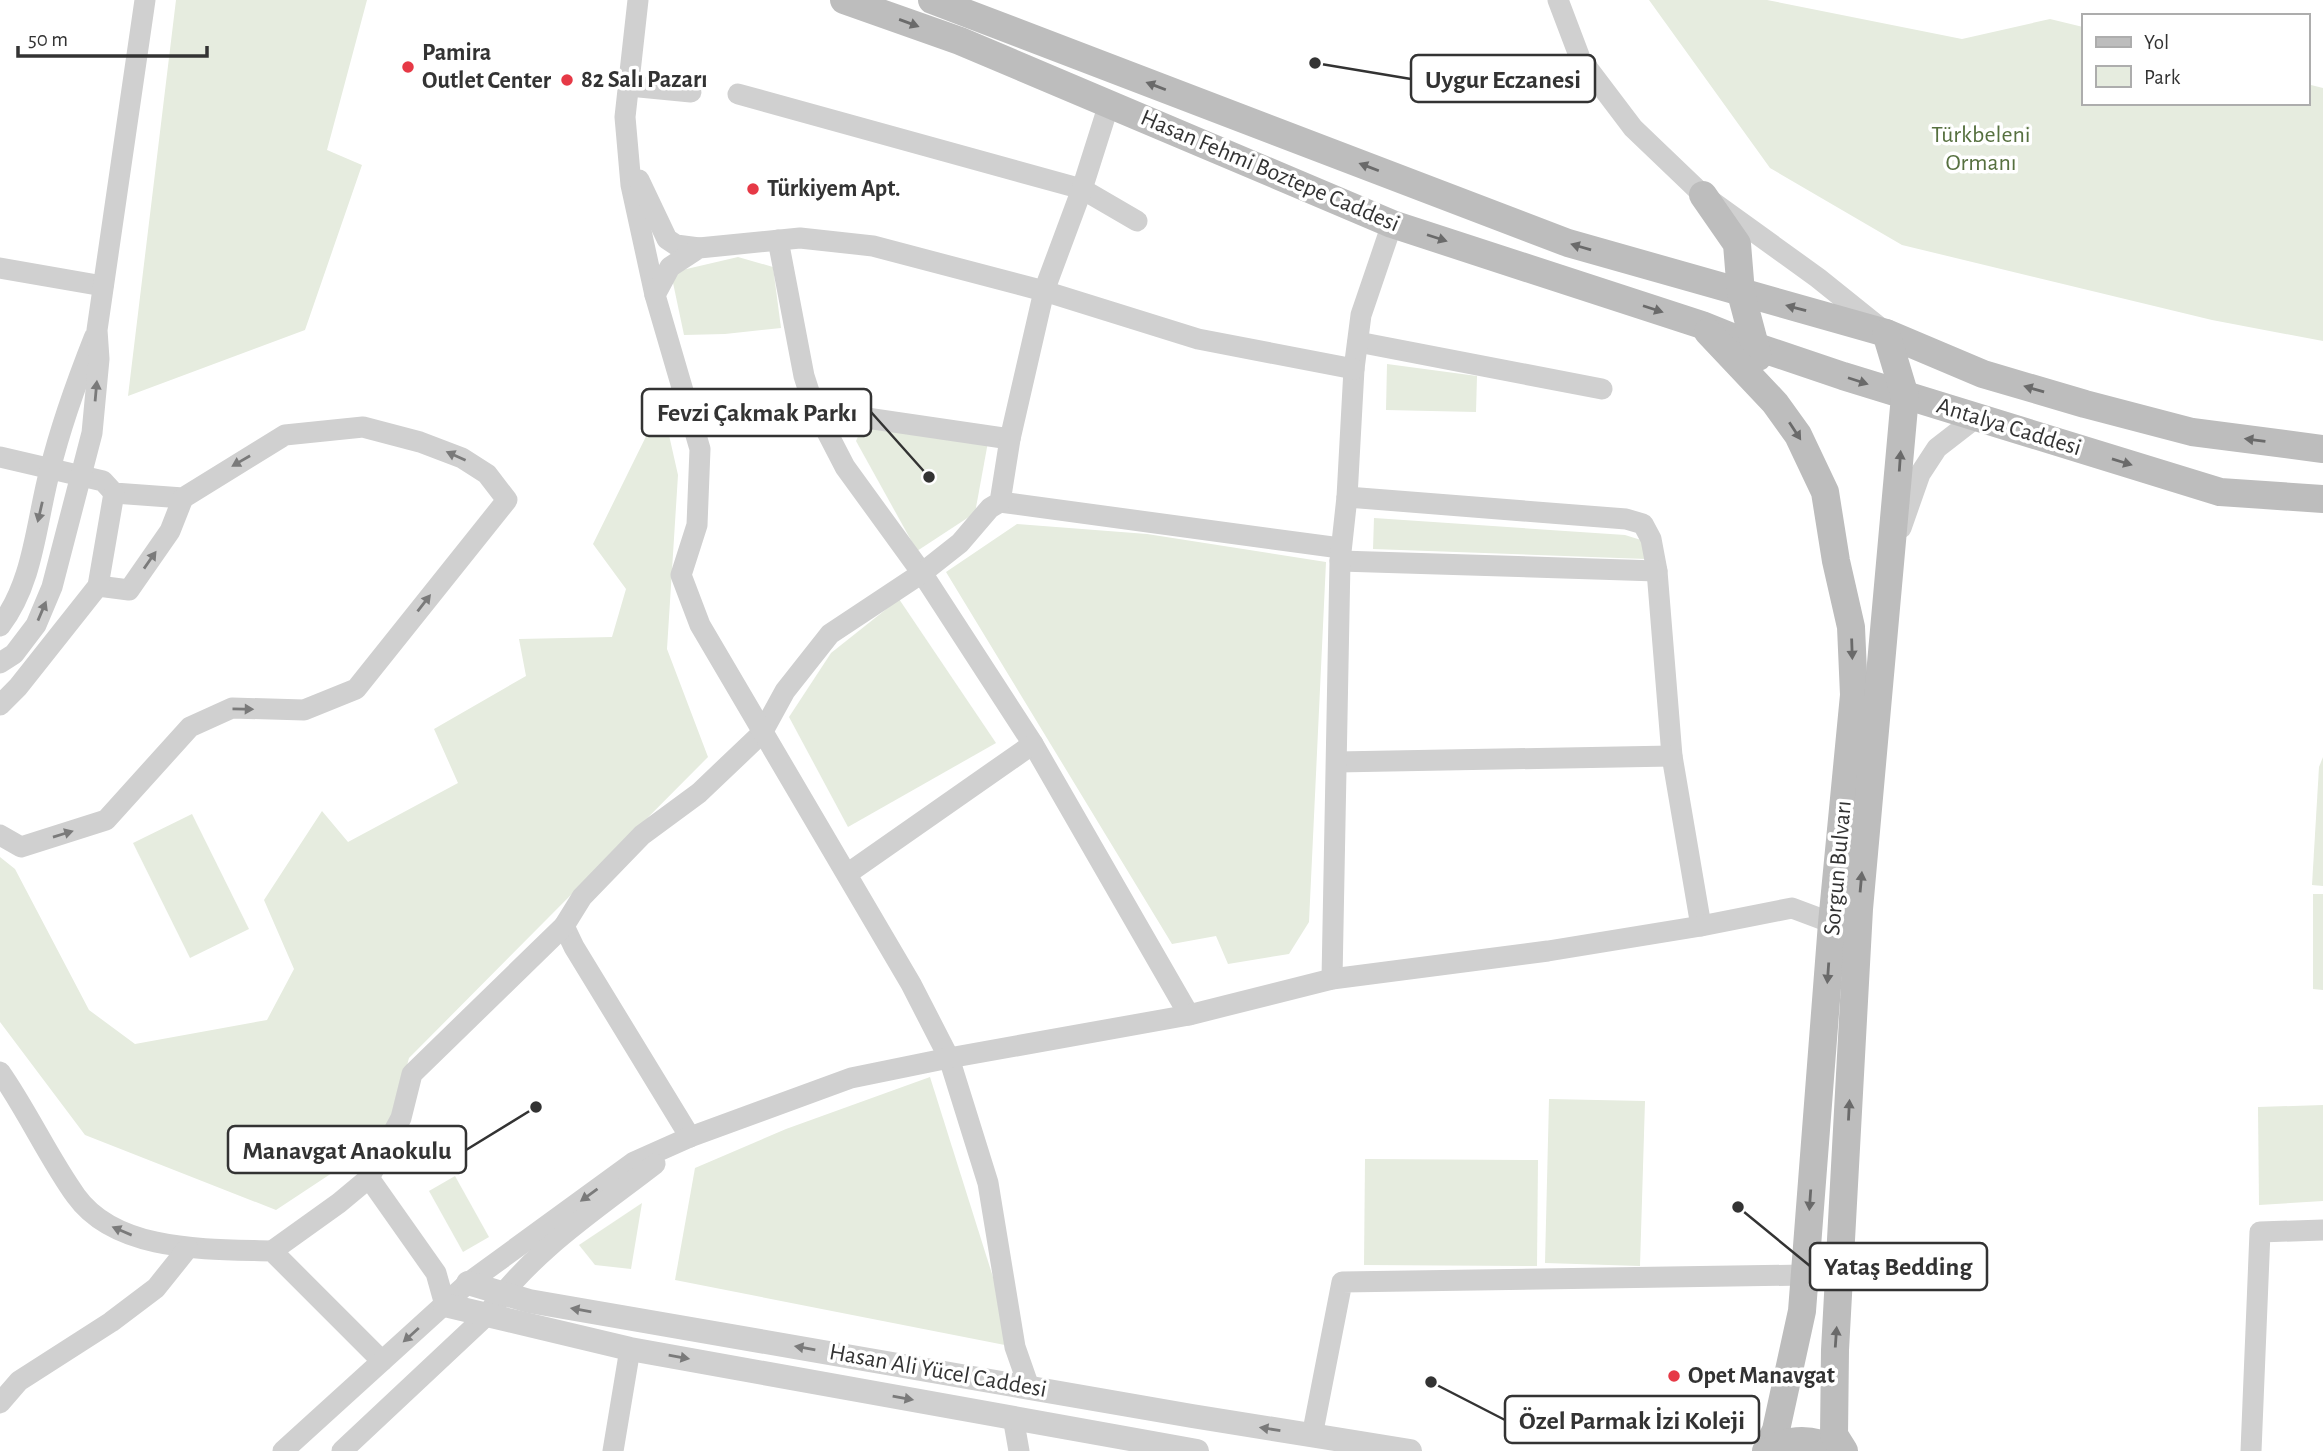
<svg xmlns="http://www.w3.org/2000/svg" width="2323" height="1451" font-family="'Alegreya Sans',sans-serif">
	<rect width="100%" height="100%" fill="#fff"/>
	<!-- green -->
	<g fill="#e6ecdf">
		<polygon points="176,0 367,0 327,150 362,165 305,330 128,396"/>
		<polygon points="1649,0 1767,0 1962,39 2050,19 2083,27 2083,103 2307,103 2307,84 2323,88 2323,341 2212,320 1902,245 1770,168"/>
		<polygon points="738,257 773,267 781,328 725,334 684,335 672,278 678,271"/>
		<polygon points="1387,364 1477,376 1476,412 1386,410"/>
		<polygon points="662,404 678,475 667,649 708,757 409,1058 388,1136 276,1210 85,1135 0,1022 0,857 15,869 89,1010 135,1044 267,1020 294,969 264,900 322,811 348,842 458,783 434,729 526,676 519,639 612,637 626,589 593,544"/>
		<polygon points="876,426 988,442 975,513 917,551 856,441 861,430"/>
		<polygon points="1374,518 1625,535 1641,540 1646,559 1373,549"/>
		<polygon points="1017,524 1147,534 1326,562 1309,922 1289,954 1228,964 1216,936 1172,944 946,572"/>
		<polygon points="899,599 996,743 848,827 789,717 831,653"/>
		<polygon points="2323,757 2323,886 2312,885 2319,767"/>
		<polygon points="192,814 249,929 190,958 133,843"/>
		<polygon points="2313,894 2323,894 2323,990 2313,989"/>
		<polygon points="930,1077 1015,1347 675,1280 695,1168 786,1129"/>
		<polygon points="1549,1099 1645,1101 1640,1266 1545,1263"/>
		<polygon points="2323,1105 2323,1201 2259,1205 2258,1107"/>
		<polygon points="1365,1159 1538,1160 1537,1266 1364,1265"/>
		<polygon points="455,1176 489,1237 463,1252 429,1191"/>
		<polygon points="642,1203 631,1269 595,1265 579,1245"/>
	</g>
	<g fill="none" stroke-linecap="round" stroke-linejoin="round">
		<!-- minor -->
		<g stroke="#d0d0d0" stroke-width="21">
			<polyline points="638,0 625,117 631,185 655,295"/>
			<polyline points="1558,0 1580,58 1633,128 1703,195 1818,278 1879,327"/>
			<polyline points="629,86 691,92"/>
			<polyline points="738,94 1082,189 1137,221"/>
			<polyline points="639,180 667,239 676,245 699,248"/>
			<polyline points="778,240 804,376 814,407 845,467 922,573 1033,744 1189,1015"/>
			<polyline points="0,268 103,286"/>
			<polyline points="1358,342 1602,389"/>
			<polyline points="814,407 853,416 1010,439"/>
			<polyline points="0,457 103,481 114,493 183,498 285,435 363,427 420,442 462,458 487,474 507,500 356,689 304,710 232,708 190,727 106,820 21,847 0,835"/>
			<polyline points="1347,497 1626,519 1643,524 1651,539 1657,571 1672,756 1701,926"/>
			<polyline points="1000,502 1340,548"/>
			<polyline points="1901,528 1920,474 1937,448 1977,417"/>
			<polyline points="1340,561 1657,571"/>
			<polyline points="98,586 129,590 170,531 183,498"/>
			<path d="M0,626C34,582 36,522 50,470C61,425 77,381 94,338"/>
			<polyline points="0,663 14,654 36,625 52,587 92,433 99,359 97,330 145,0"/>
			<polyline points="0,705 18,687 98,586 114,493"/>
			<polyline points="1337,762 1672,756"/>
			<polyline points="847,874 1033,744"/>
			<polyline points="1332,979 1340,561 1347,497 1354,369 1361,315 1392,224"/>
			<path d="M0,1072C28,1112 48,1157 76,1196C117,1253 210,1249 272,1251L382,1361"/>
			<polyline points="690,1137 574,947 564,926 582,897 642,835 699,793 762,733 785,691 830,634 922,573 960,543 990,508 1000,502 1010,439 1044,291 1082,189 1109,104"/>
			<polyline points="369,1178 401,1118 412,1074 564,926"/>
			<polyline points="272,1251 339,1203 369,1178 436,1273 445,1305"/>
			<polyline points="1029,1387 1015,1347 988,1183 949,1058 911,984 700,625 681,575 697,525 700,449 655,295 670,267 699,248 800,238 873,246 1044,291 1198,339 1354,369"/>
			<polyline points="0,1403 19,1381 111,1322 156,1288 188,1248"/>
			<polyline points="1013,1417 1019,1451"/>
			<polyline points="1312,1436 1342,1282 1804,1275"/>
			<polyline points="283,1451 468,1283 634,1162 690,1137 851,1078 949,1058 1189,1015 1332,979 1548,951 1701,926 1792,908 1832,923"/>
			<path d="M342,1451L487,1315C529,1253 597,1209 655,1164"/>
			<polyline points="613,1451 630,1349"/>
			<polyline points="2251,1451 2260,1232 2323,1230"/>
		</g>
		<!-- tertiary -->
		<g stroke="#d0d0d0" stroke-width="24">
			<polyline points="468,1283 529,1301 1192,1416 1410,1451"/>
			<polyline points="445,1305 630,1349 1197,1451"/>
		</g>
		<!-- secondary -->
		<g stroke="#bdbdbd" stroke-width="28">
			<polyline points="844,0 960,41 1392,224 1702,325 1754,346 1843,376 2220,492 2323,499"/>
			<polyline points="932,0 1568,243 1886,333 1983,374 2085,404 2192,432 2323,449"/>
			<polyline points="1703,195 1737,244 1741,293 1758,357"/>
			<polyline points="1708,332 1775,403 1798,435 1825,492 1836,561 1851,627 1854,695 1832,923 1802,1311 1776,1430 1766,1451"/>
			<path d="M1770,1451C1793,1436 1815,1439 1838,1451"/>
			<polyline points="1844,1451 1834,1435 1835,1350 1859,909 1905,396 1886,333"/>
		</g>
	</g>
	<!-- one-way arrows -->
	<defs><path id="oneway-solid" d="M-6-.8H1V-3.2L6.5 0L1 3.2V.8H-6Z" transform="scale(1.75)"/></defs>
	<g fill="#6a6a6a">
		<use href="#oneway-solid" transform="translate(909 23) rotate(20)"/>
		<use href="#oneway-solid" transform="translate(1156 86) rotate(-159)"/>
		<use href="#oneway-solid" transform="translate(1369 167) rotate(-159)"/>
		<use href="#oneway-solid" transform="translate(1437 238) rotate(18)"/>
		<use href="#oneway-solid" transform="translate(1581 247) rotate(-164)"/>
		<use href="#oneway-solid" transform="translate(1796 308) rotate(-165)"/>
		<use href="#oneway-solid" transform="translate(1653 309) rotate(18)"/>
		<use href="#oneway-solid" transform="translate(1858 381) rotate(18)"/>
		<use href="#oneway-solid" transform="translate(2034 389) rotate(-164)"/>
		<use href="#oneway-solid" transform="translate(1795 431) rotate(57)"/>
		<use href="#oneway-solid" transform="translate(2255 440) rotate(-173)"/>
		<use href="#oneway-solid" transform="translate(1900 461) rotate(-86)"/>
		<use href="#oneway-solid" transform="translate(2122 462) rotate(17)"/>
		<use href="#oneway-solid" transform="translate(1852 649) rotate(88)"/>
		<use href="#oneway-solid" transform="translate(1861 882) rotate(-85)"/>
		<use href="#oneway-solid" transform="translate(1828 973) rotate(94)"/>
		<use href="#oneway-solid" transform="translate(1849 1110) rotate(-87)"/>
		<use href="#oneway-solid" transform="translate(1810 1200) rotate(94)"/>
		<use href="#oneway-solid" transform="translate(1836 1337) rotate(-86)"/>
	</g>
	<g fill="#7a7a7a">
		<use href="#oneway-solid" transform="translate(96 391) rotate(-85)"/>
		<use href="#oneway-solid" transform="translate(456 456) rotate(-156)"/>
		<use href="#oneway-solid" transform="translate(241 461) rotate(150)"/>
		<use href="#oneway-solid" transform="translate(40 512) rotate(103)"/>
		<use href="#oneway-solid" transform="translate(150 560) rotate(-55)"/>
		<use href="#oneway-solid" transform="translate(424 603) rotate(-52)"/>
		<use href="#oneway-solid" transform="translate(42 611) rotate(-67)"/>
		<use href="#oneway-solid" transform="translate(243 709) rotate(1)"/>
		<use href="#oneway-solid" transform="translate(63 834) rotate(-17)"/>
		<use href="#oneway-solid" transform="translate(589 1195) rotate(144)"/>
		<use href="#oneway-solid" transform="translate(122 1231) rotate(-157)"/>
		<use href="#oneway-solid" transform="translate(581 1310) rotate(-170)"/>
		<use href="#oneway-solid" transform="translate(411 1335) rotate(138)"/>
		<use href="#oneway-solid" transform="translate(805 1348) rotate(-170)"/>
		<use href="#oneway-solid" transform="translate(679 1357) rotate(10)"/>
		<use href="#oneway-solid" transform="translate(903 1398) rotate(10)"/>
		<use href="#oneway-solid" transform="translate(1270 1429) rotate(-171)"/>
	</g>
	<!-- markers -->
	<g fill="#e63946" stroke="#fff" stroke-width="2.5">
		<circle cx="408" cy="67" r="7"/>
		<circle cx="567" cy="80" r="7"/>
		<circle cx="753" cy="189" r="7"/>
		<circle cx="1674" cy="1376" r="7"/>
	</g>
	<g text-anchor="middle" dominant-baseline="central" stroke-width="7" stroke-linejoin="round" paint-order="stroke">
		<!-- poi labels -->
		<g font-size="24" font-weight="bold" fill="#333" stroke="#fff" text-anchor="start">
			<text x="422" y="53">Pamira<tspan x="422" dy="28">Outlet Center</tspan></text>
			<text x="581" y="80">82 Salı Pazarı</text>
			<text x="767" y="189">Türkiyem Apt.</text>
			<text x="1688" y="1376">Opet Manavgat</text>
		</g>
		<!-- park labels -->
		<g font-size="24" fill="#56703f" stroke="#fff">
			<text x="1981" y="135">Türkbeleni<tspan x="1981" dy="28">Ormanı</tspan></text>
		</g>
		<!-- street labels -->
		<g font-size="24" fill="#333" stroke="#fff">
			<text transform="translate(1270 171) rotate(23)">Hasan Fehmi Boztepe Caddesi</text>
			<text transform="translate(2009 427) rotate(17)">Antalya Caddesi</text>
			<text transform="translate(1838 868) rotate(-85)">Sorgun Bulvarı</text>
			<text transform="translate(938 1371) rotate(10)">Hasan Ali Yücel Caddesi</text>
		</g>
	</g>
	<!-- callouts -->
	<path fill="none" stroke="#333" stroke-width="2.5" d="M1315 63L1411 79M929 477L871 412M536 1107L466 1150M1738 1207L1810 1266M1431 1382L1505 1420"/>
	<g fill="#333" stroke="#fff" stroke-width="2.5">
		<circle cx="1315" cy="63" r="7"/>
		<circle cx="929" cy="477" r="7"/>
		<circle cx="536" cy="1107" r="7"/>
		<circle cx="1738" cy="1207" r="7"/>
		<circle cx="1431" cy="1382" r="7"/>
	</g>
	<g fill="#fff" stroke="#333" stroke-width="2.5">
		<rect x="1411" y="55" width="184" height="47" rx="7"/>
		<rect x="642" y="389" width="229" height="47" rx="7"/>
		<rect x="228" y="1126" width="238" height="47" rx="7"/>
		<rect x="1810" y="1243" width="177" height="47" rx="7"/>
		<rect x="1505" y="1396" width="254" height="47" rx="7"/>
	</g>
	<g font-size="26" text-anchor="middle" font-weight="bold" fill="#333">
		<text x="1503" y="88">Uygur Eczanesi</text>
		<text x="757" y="421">Fevzi Çakmak Parkı</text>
		<text x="347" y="1159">Manavgat Anaokulu</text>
		<text x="1898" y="1275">Yataş Bedding</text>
		<text x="1632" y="1429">Özel Parmak İzi Koleji</text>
	</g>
	<!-- legend -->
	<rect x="2082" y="14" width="228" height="91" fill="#ffffff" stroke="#adadad" stroke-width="2"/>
	<rect x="2096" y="37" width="35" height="10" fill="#bdbdbd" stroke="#adadad" stroke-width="2"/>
	<text x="2144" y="49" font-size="21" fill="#333333">Yol</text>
	<rect x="2096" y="66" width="35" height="21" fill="#e6ecdf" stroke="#adadad" stroke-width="2"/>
	<text x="2144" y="84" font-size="21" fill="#333333">Park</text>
	<!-- scale -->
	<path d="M18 46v10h189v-10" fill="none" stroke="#333333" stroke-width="3.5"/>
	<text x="28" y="46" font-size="21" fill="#333333" stroke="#ffffff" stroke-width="5" paint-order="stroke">50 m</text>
</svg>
